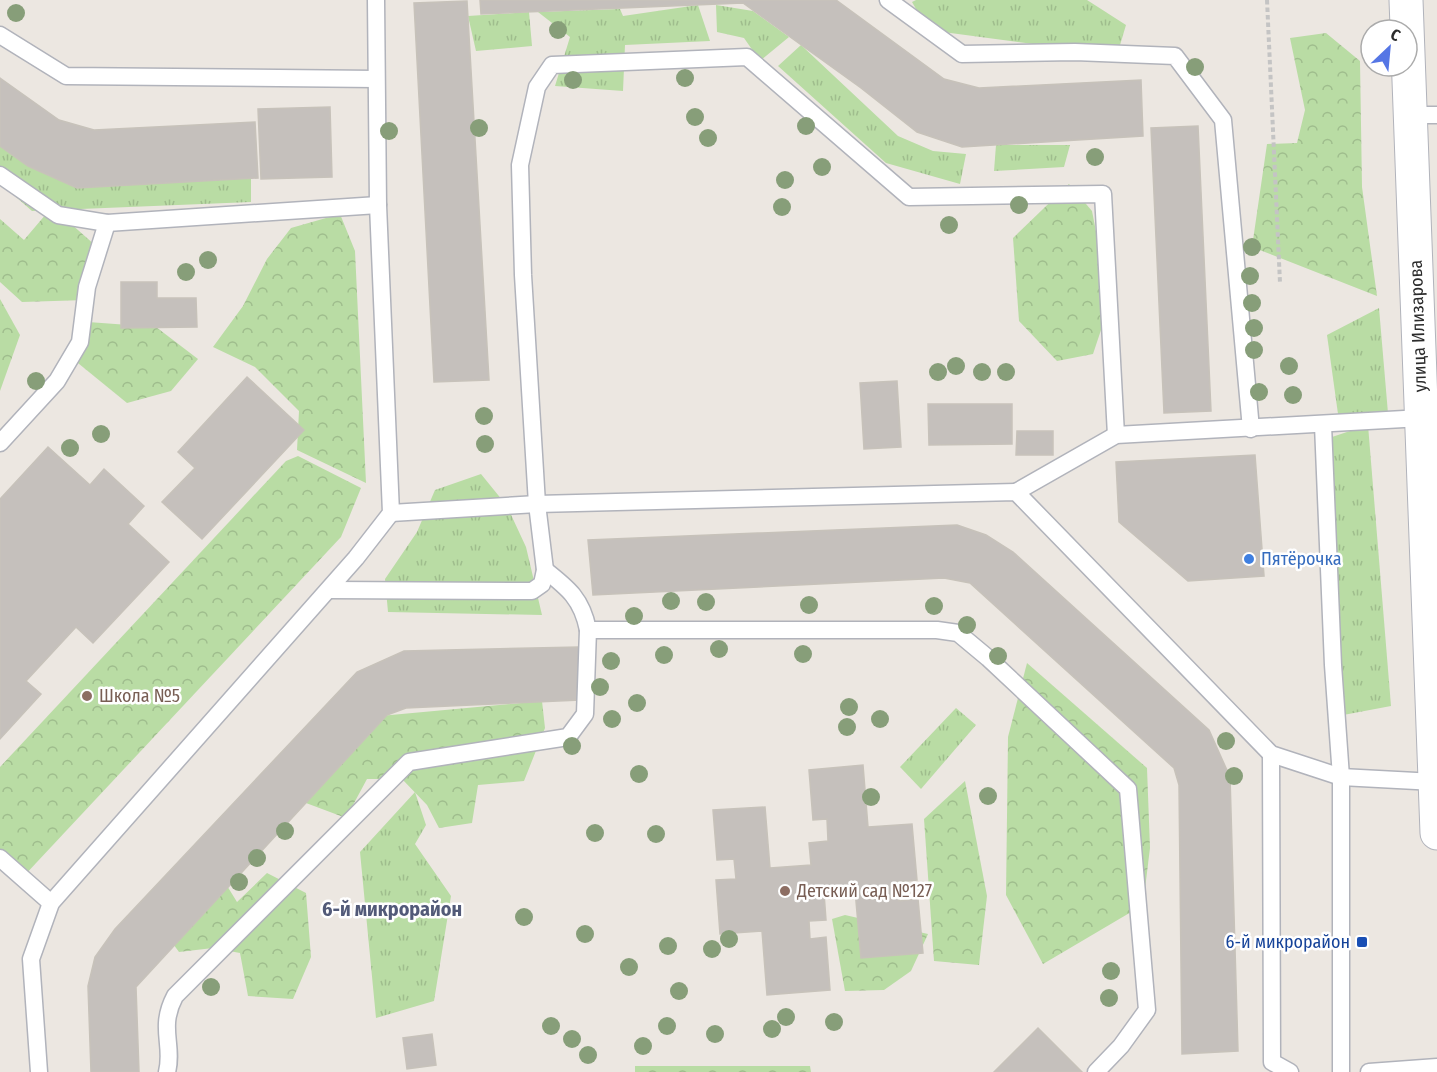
<svg xmlns="http://www.w3.org/2000/svg" width="1437" height="1072" font-family="'Fira Sans Condensed',sans-serif">
	<defs>
		<pattern id="grass-tufts" width="24" height="20" patternUnits="userSpaceOnUse" patternTransform="scale(1.5)"><rect width="24" height="20" fill="#b9dca4"/><path d="M3 7l-1-3M5 7V3M7 7l1-3M15 17l-1-3M17 17v-4M19 17l1-3" fill="none" stroke="#9fbd8d"/></pattern>
		<pattern id="forest-crowns" width="20" height="18" patternUnits="userSpaceOnUse" patternTransform="scale(1.5)"><rect width="20" height="18" fill="#b9dca4"/><path d="M2 6a3 3 0 1 1 6 0M12 15a3 3 0 1 1 6 0" fill="none" stroke="#9fbd8d"/></pattern>
	</defs>
	<rect width="100%" height="100%" fill="#ece7e1"/>
	<!-- grass -->
	<g fill="url(#grass-tufts)">
		<polygon points="916,0 1087,0 1126,25 1117,55 928,30 912,2"/>
		<polygon points="698,5 710,41 625,45 623,91 555,86 570,37 538,12 620,9 623,16"/>
		<polygon points="716,5 753,11 789,37 760,61 744,38 717,32"/>
		<polygon points="529,12 532,46 476,51 468,16"/>
		<polygon points="801,45 898,136 933,151 966,154 960,184 886,163 778,66"/>
		<polygon points="0,145 28,166 77,188 251,178 251,202 32,211 0,183"/>
		<polygon points="996,145 1070,145 1064,167 994,171"/>
		<polygon points="1379,308 1389,425 1338,414 1327,335"/>
		<polygon points="1368,425 1391,706 1338,716 1329,438"/>
		<polygon points="481,474 507,506 526,547 542,615 388,612 385,579 417,532 435,490"/>
		<polygon points="956,708 976,725 921,789 900,767"/>
		<polygon points="415,792 426,825 415,844 451,896 434,1001 376,1018 360,852"/>
	</g>
	<!-- forest -->
	<g fill="url(#forest-crowns)">
		<polygon points="1326,33 1360,61 1362,187 1377,296 1252,247 1267,144 1297,143 1305,110 1290,38"/>
		<polygon points="1069,184 1092,211 1110,303 1093,354 1057,361 1019,321 1013,238"/>
		<polygon points="52,207 96,246 86,300 22,302 0,282 0,219 24,240"/>
		<polygon points="340,214 355,251 366,483 297,450 299,411 255,367 213,347 243,306 267,259 291,228"/>
		<polygon points="0,299 20,335 0,391"/>
		<polygon points="88,322 156,327 198,359 171,391 127,403 73,359"/>
		<polygon points="298,456 361,488 341,537 23,877 0,855 0,767 286,461"/>
		<polygon points="1027,663 1147,768 1150,848 1143,905 1043,964 1006,895 1008,737"/>
		<polygon points="542,701 545,728 524,781 478,785 472,823 439,828 427,805 402,779 367,779 346,818 306,803 369,717"/>
		<polygon points="965,781 987,896 979,965 934,961 924,819"/>
		<polygon points="267,873 306,893 311,957 293,999 248,996 240,953 213,948 179,952 168,937 221,876 237,902"/>
		<polygon points="845,915 928,934 911,971 884,990 845,991 832,919"/>
		<polygon points="635,1066 810,1066 811,1072 635,1072"/>
	</g>
	<!-- building -->
	<g fill="#c5c0bc" stroke="#c7c2ba" stroke-width="1.5">
		<polygon points="480,0 836,0 944,79 979,88 1141,80 1143,136 962,147 917,132 861,88 743,3 481,14"/>
		<polygon points="467,1 489,380 434,382 414,3"/>
		<polygon points="0,78 59,120 94,130 255,122 258,178 77,188 28,166 0,146"/>
		<polygon points="330,107 332,177 261,179 258,109"/>
		<polygon points="1198,126 1211,411 1164,413 1151,128"/>
		<polygon points="121,282 157,282 157,298 196,298 197,327 121,328"/>
		<polygon points="247,377 304,430 202,539 162,502 195,468 178,452"/>
		<polygon points="897,381 901,447 864,449 860,383"/>
		<polygon points="928,404 1012,404 1012,444 929,445"/>
		<polygon points="1017,431 1053,431 1053,455 1016,455"/>
		<polygon points="48,447 90,485 104,469 144,506 128,524 169,562 93,643 76,627 26,681 41,694 0,739 0,499"/>
		<polygon points="1255,455 1264,576 1188,581 1119,522 1116,462"/>
		<polygon points="957,525 986,535 1013,552 1209,730 1230,777 1238,1051 1182,1054 1179,785 1174,768 970,583 944,578 593,595 588,540"/>
		<polygon points="579,647 580,700 406,708 387,715 136,987 139,1072 91,1072 88,986 95,957 115,929 357,672 404,651"/>
		<polygon points="863,765 868,827 912,824 917,880 897,882 899,901 918,899 923,953 861,958 855,890 824,893 826,920 809,921 810,939 826,937 830,990 767,995 762,931 720,934 716,880 736,879 734,859 717,860 713,810 765,807 770,868 811,865 809,843 828,841 827,819 813,820 809,770"/>
		<polygon points="1038,1028 1082,1072 994,1072"/>
		<polygon points="432,1034 436,1065 407,1069 403,1038"/>
	</g>
	<g fill="none" stroke-linecap="round" stroke-linejoin="round">
		<defs>
			<g id="lane">
				<polyline points="888,0 962,54 1075,52 1175,56 1223,120 1251,429"/>
				<polyline points="0,35 66,76 376,79"/>
				<polyline points="1410,115 1437,115"/>
				<polyline points="0,175 58,215 107,223 378,205"/>
				<polyline points="1323,425 1333,665 1341,777 1341,1072"/>
				<polyline points="0,443 57,381 80,342 87,287 107,223"/>
				<polyline points="1016,492 1116,435 1422,418"/>
				<polyline points="391,513 537,504 1016,492 1271,754 1341,777 1435,782"/>
				<path d="M545,570C568,588 582,599 588,630"/>
				<polyline points="329,590 532,591 542,584 545,570 537,504 523,275 520,165 537,87 552,65 747,57 909,197 1103,194 1116,435"/>
				<polyline points="1271,754 1272,1062 1290,1072"/>
				<polyline points="0,858 51,903"/>
				<polyline points="39,1072 31,959 51,903 356,558 391,513 378,205 376,0"/>
				<path d="M167,1072C174,1045 158,1028 175,996L409,762L568,737L585,714L588,630H937L958,633L988,658L1128,789L1147,1010L1121,1046L1096,1072"/>
				<polyline points="1369,1072 1437,1067"/>
			</g>
			<polyline id="secondary" points="1406,0 1437,833"/>
		</defs>
		<!-- lane casing -->
		<use href="#lane" stroke="#b1b3bb" stroke-width="19"/>
		<!-- secondary casing -->
		<use href="#secondary" stroke="#b1b3bb" stroke-width="35"/>
		<!-- path -->
		<polyline stroke="#c4c4c4" stroke-width="4" stroke-dasharray="4.5 3" stroke-linecap="butt" points="1267,0 1280,283"/>
		<!-- lane -->
		<use href="#lane" stroke="#fff" stroke-width="16"/>
		<!-- secondary -->
		<use href="#secondary" stroke="#fff" stroke-width="33"/>
	</g>
	<!-- trees -->
	<g fill="#879e79">
		<circle cx="16" cy="13" r="9"/>
		<circle cx="558" cy="30" r="9"/>
		<circle cx="1195" cy="67" r="9"/>
		<circle cx="685" cy="78" r="9"/>
		<circle cx="573" cy="80" r="9"/>
		<circle cx="695" cy="117" r="9"/>
		<circle cx="806" cy="126" r="9"/>
		<circle cx="479" cy="128" r="9"/>
		<circle cx="389" cy="131" r="9"/>
		<circle cx="708" cy="138" r="9"/>
		<circle cx="1095" cy="157" r="9"/>
		<circle cx="822" cy="167" r="9"/>
		<circle cx="785" cy="180" r="9"/>
		<circle cx="1019" cy="205" r="9"/>
		<circle cx="782" cy="207" r="9"/>
		<circle cx="949" cy="225" r="9"/>
		<circle cx="1252" cy="247" r="9"/>
		<circle cx="208" cy="260" r="9"/>
		<circle cx="186" cy="272" r="9"/>
		<circle cx="1250" cy="276" r="9"/>
		<circle cx="1252" cy="303" r="9"/>
		<circle cx="1254" cy="328" r="9"/>
		<circle cx="1254" cy="350" r="9"/>
		<circle cx="956" cy="366" r="9"/>
		<circle cx="1289" cy="366" r="9"/>
		<circle cx="938" cy="372" r="9"/>
		<circle cx="982" cy="372" r="9"/>
		<circle cx="1006" cy="372" r="9"/>
		<circle cx="36" cy="381" r="9"/>
		<circle cx="1259" cy="392" r="9"/>
		<circle cx="1293" cy="395" r="9"/>
		<circle cx="484" cy="416" r="9"/>
		<circle cx="101" cy="434" r="9"/>
		<circle cx="485" cy="444" r="9"/>
		<circle cx="70" cy="448" r="9"/>
		<circle cx="671" cy="601" r="9"/>
		<circle cx="706" cy="602" r="9"/>
		<circle cx="809" cy="605" r="9"/>
		<circle cx="934" cy="606" r="9"/>
		<circle cx="634" cy="616" r="9"/>
		<circle cx="967" cy="625" r="9"/>
		<circle cx="719" cy="649" r="9"/>
		<circle cx="803" cy="654" r="9"/>
		<circle cx="664" cy="655" r="9"/>
		<circle cx="998" cy="656" r="9"/>
		<circle cx="611" cy="661" r="9"/>
		<circle cx="600" cy="687" r="9"/>
		<circle cx="637" cy="703" r="9"/>
		<circle cx="849" cy="707" r="9"/>
		<circle cx="612" cy="719" r="9"/>
		<circle cx="880" cy="719" r="9"/>
		<circle cx="847" cy="727" r="9"/>
		<circle cx="1226" cy="741" r="9"/>
		<circle cx="572" cy="746" r="9"/>
		<circle cx="639" cy="774" r="9"/>
		<circle cx="1234" cy="776" r="9"/>
		<circle cx="988" cy="796" r="9"/>
		<circle cx="871" cy="797" r="9"/>
		<circle cx="285" cy="831" r="9"/>
		<circle cx="595" cy="833" r="9"/>
		<circle cx="656" cy="834" r="9"/>
		<circle cx="257" cy="858" r="9"/>
		<circle cx="239" cy="882" r="9"/>
		<circle cx="524" cy="917" r="9"/>
		<circle cx="585" cy="934" r="9"/>
		<circle cx="729" cy="939" r="9"/>
		<circle cx="668" cy="946" r="9"/>
		<circle cx="712" cy="949" r="9"/>
		<circle cx="629" cy="967" r="9"/>
		<circle cx="1111" cy="971" r="9"/>
		<circle cx="211" cy="987" r="9"/>
		<circle cx="679" cy="991" r="9"/>
		<circle cx="1109" cy="998" r="9"/>
		<circle cx="786" cy="1017" r="9"/>
		<circle cx="834" cy="1022" r="9"/>
		<circle cx="551" cy="1026" r="9"/>
		<circle cx="667" cy="1026" r="9"/>
		<circle cx="772" cy="1029" r="9"/>
		<circle cx="715" cy="1034" r="9"/>
		<circle cx="572" cy="1039" r="9"/>
		<circle cx="643" cy="1046" r="9"/>
		<circle cx="588" cy="1055" r="9"/>
	</g>
	<!-- markers -->
	<circle fill="#3f7fe0" stroke="#fff" stroke-width="2" cx="1249" cy="559" r="6"/>
	<g fill="#8d6e63" stroke="#fff" stroke-width="2">
		<circle cx="87" cy="696" r="6"/>
		<circle cx="785" cy="891" r="6"/>
	</g>
	<rect fill="#1a4fb4" stroke="#fff" stroke-width="2" x="1356" y="936" width="12" height="12" rx="3"/>
	<g text-anchor="middle" dominant-baseline="central" stroke-width="5" stroke-linejoin="round" paint-order="stroke">
		<!-- street labels -->
		<g font-size="18" fill="#2c2c2c" stroke="#fff">
			<text transform="translate(1418 326) rotate(-92)">улица Илизарова</text>
		</g>
		<!-- shop labels -->
		<g font-size="18" fill="#366cbe" stroke="#fff" text-anchor="start">
			<text x="1261" y="559">Пятёрочка</text>
		</g>
		<!-- education labels -->
		<g font-size="18" fill="#785e54" stroke="#fff" text-anchor="start">
			<text x="99" y="696">Школа №5</text>
			<text x="797" y="891">Детский сад №127</text>
		</g>
		<!-- transit labels -->
		<g font-size="18" fill="#164399" stroke="#fff" text-anchor="end">
			<text x="1350" y="942">6-й микрорайон</text>
		</g>
		<!-- neighbourhood labels -->
		<g font-size="20" font-weight="bold" fill="#525a78" stroke="#fff">
			<text x="392" y="909">6-й микрорайон</text>
		</g>
	</g>
	<!-- north arrow -->
	<g transform="translate(1389 48) rotate(26)"><circle r="28" fill="#ffffff" stroke="#ababab" stroke-width="1.5"/>
	<path d="M0-4.5L10 22L0 15L-10 22Z" fill="#5576e5"/>
	<text y="-9" font-size="16" font-weight="bold" text-anchor="middle" fill="#2c2c2c">С</text>
	</g>
</svg>
